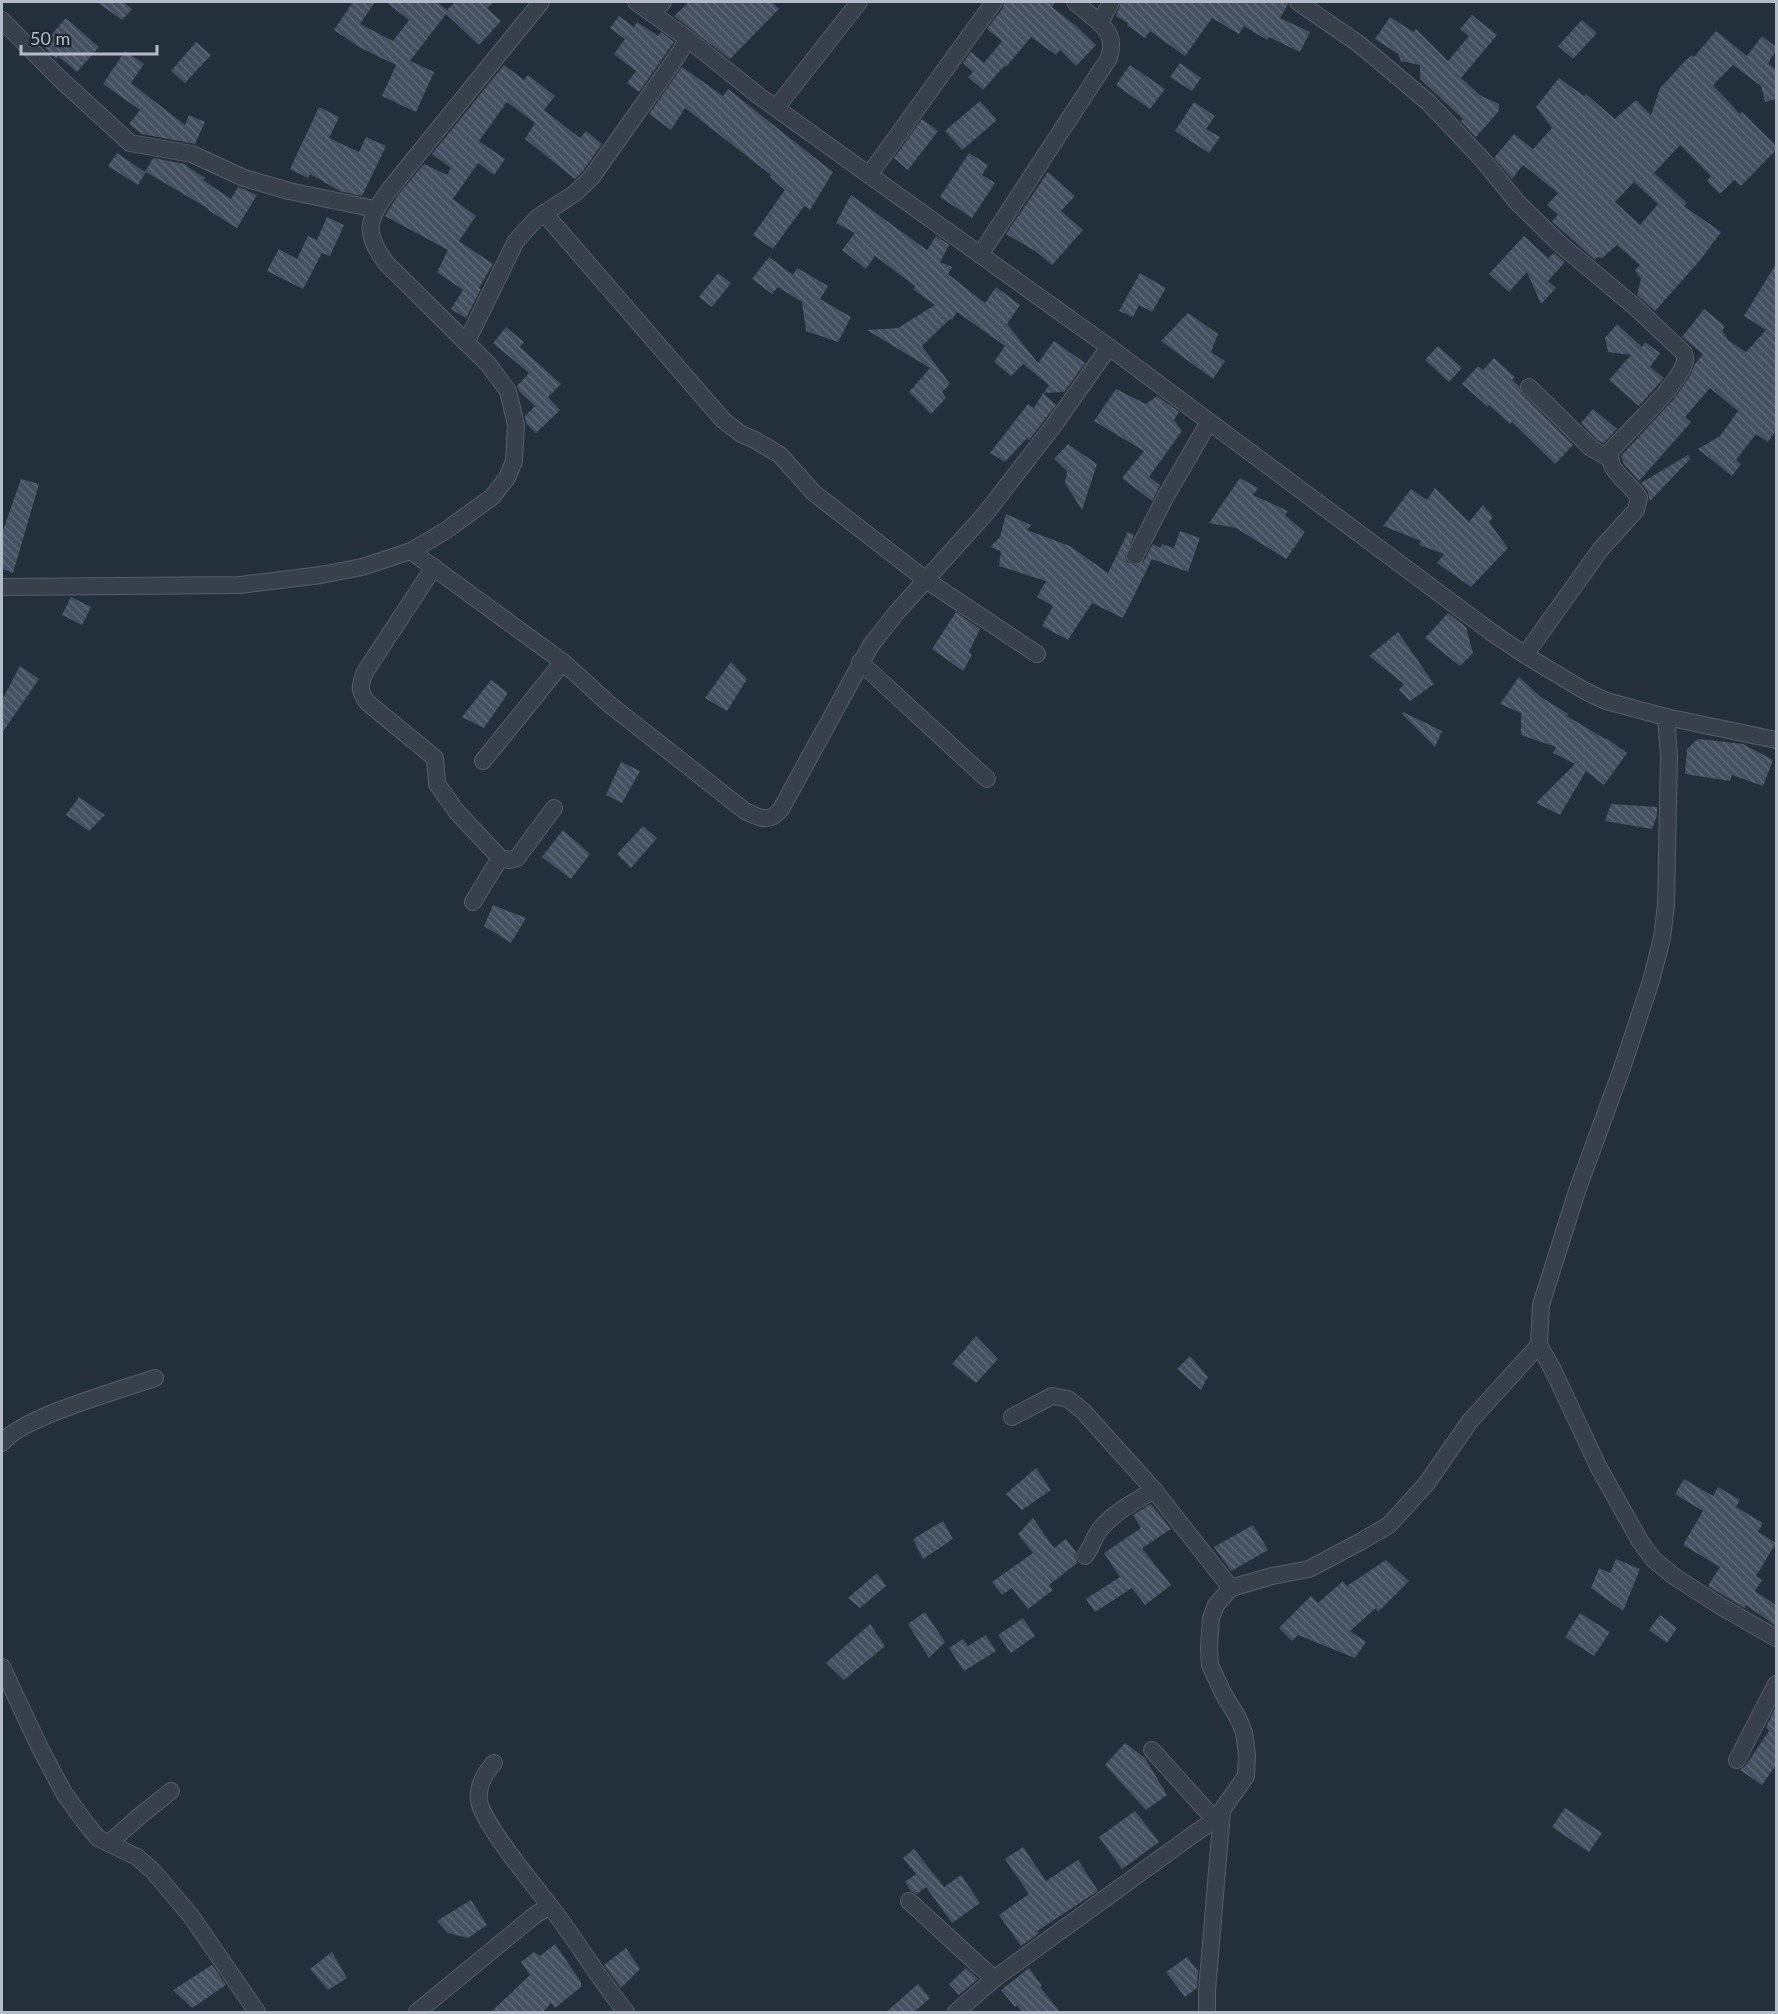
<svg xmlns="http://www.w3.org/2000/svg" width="1778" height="2014" font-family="Lato,sans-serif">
	<defs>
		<pattern id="building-back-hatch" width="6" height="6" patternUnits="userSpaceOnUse" patternTransform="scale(1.5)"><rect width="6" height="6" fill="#455160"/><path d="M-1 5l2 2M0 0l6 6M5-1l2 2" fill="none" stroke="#5d6875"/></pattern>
	</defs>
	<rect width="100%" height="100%" fill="#242f3c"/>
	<!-- building -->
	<g fill="url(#building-back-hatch)" fill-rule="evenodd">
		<polygon points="97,2 123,2 132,9 122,20"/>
		<polygon points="353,2 375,2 360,24 393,41 409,20 386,2 437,2 447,10 455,2 494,2 487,8 501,21 479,45 446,14 410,61 434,72 416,112 382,96 396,65 359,47 334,30"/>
		<polygon points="689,2 772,2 779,9 730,59 674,16"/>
		<polygon points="1004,2 1056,2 1052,7 1075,25 1096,45 1076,66 1060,50 1056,55 1031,37 1006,67 1004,66 983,90 968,77 973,72 963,63 971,52 984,63 1002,41 987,29 1003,8"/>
		<polygon points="1121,2 1288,2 1288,4 1280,18 1310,32 1300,52 1269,37 1267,40 1244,26 1239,34 1212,18 1185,56 1150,31 1145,38 1127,25 1128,23 1116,16"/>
		<polygon points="1472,15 1497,35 1461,78 1481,96 1499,104 1499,111 1476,137 1461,121 1463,119 1420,79 1420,65 1401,61 1398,54 1375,39 1390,17 1413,32 1416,29 1448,61 1469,36 1460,29"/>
		<polygon points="619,16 634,27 637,22 658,36 661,32 674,42 639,92 627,83 636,71 614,54 625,39 610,28"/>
		<polygon points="66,18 99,47 77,72 58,56 56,59 42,45"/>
		<polygon points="1582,20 1597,33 1573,59 1558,46"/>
		<path d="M1716,31L1747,56L1762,36L1776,47V51L1768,63L1776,70V99L1765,102L1761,86L1733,65L1713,85L1740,114L1742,112L1776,146V150L1741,186L1734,180L1720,194L1707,181L1711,176L1680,145L1654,173L1687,203L1684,206L1721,232L1701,259L1655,311L1637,295L1641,279L1635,270L1640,265L1617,245L1602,258L1597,257L1595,260L1552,221L1558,215L1547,205L1558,193L1523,165L1512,179L1494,158L1514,134L1533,149L1552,128L1536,107L1559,78L1584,96L1586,94L1615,119L1636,100L1651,115L1660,88L1691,55L1694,57ZM1634,182L1658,204L1640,225L1615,202Z"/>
		<polygon points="196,42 211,55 185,83 171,71"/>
		<polygon points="125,51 144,64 131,83 185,125 189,115 205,122 195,144 142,134 129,124 140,110 103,84"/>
		<polygon points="1180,63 1201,78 1192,91 1170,77"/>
		<polygon points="504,65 524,80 528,75 555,96 544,110 580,138 586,131 602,144 583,171 575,179 525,139 535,123 507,102 479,141 505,159 494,175 478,163 453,199 476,216 459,241 493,264 479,288 481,289 466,318 451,309 463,290 437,272 448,250 385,216 398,195 424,164 447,175 451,168 432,154"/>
		<polygon points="1130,65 1165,89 1150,109 1116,85"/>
		<polygon points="682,67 723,96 728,89 833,172 810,210 804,206 773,249 753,235 785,190 770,177 771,175 685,108 671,130 649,114"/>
		<polygon points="980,101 997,120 962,150 945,131"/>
		<polygon points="1194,102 1215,116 1206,129 1220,137 1209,153 1175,131"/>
		<polygon points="319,107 339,117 329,138 359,152 366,137 386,146 362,196 340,191 310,174 308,178 290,169"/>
		<polygon points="922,119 938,131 908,170 894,158"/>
		<polygon points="117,153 145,172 153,158 185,164 185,165 205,178 203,180 231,199 238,187 257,195 237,228 208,210 209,209 146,172 138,185 108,166"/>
		<polygon points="969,153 988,165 982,175 995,183 972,218 940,197"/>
		<polygon points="1048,172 1075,196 1061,211 1083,230 1052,265 1035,251 1006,234"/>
		<polygon points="851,195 927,250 936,236 949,245 940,262 952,267 948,274 985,303 996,287 1020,305 1007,324 1038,363 1054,341 1085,363 1064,392 1044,393 1049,385 1023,364 1011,376 994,362 1005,346 957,312 952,320 950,319 922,346 950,384 942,392 946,398 931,414 909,392 930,368 867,330 898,328 935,305 913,289 915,286 875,256 866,269 842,250 855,233 836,223"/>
		<polygon points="327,217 344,225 330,256 322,253 303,289 267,271 279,249 297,259 308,236 317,240"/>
		<polygon points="1524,236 1548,258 1554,253 1565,262 1548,281 1556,288 1541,304 1527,272 1509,292 1489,274"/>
		<polygon points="769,257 793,275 797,268 828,286 820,299 851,317 838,342 806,331 802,302 778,287 772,294 752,279"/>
		<polygon points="1776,264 1776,430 1768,442 1756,434 1736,460 1741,464 1732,476 1698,449 1720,436 1738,411 1710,388 1685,417 1691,422 1639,481 1624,464 1621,456 1674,399 1690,376 1695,364 1703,354 1682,337 1704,309 1725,326 1722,331 1729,341 1746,352 1766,330 1744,316"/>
		<polygon points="718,273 731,283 712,307 699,297"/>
		<polygon points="1140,273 1166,288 1152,312 1139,305 1133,317 1119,311"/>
		<polygon points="1188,313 1218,334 1211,352 1225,361 1213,379 1161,341"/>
		<polygon points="1617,324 1642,347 1645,342 1660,353 1650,367 1664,378 1639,406 1609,380 1631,355 1608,352 1605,338"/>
		<polygon points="506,327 524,342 520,347 561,384 548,397 560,410 536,433 526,423 525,416 535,406 519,391 517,386 529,373 493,343"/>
		<polygon points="1438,346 1462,368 1449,382 1425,360"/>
		<polygon points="1494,358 1515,377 1512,380 1519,386 1522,394 1573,445 1555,464 1512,422 1510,424 1489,405 1488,407 1462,384 1478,366 1483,370"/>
		<polygon points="1116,389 1146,404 1157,396 1179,412 1174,420 1182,431 1149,477 1160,485 1152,501 1122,478 1144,451 1094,421"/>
		<polygon points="1043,393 1056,405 1029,440 1027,438 1005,462 990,453 1028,404 1034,408"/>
		<polygon points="1593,409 1617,429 1604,443 1597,440 1581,423"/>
		<polygon points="1068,444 1097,464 1082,510 1065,483 1067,471 1054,459"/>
		<polygon points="1688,455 1690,459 1650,501 1648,492 1641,483"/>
		<polygon points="1240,478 1258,488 1253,495 1288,511 1285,515 1305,532 1286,559 1236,528 1209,523"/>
		<polygon points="21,479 39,484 13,573 2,569 2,533"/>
		<polygon points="1435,488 1469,522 1483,505 1493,517 1489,522 1508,548 1471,587 1437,563 1444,554 1419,545 1421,541 1383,526 1411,489 1427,500"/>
		<polygon points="1006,514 1031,525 1027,530 1070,546 1108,573 1128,532 1134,535 1125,557 1127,562 1135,566 1144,561 1153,544 1160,548 1162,544 1174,548 1180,531 1200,538 1188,572 1152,559 1123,618 1092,603 1068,640 1042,626 1053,606 1037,597 1046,581 999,566 1001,551 990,547 1000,537"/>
		<polygon points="71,597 91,607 82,625 62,615"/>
		<polygon points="956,612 980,629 969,652 972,655 963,671 932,649"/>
		<polygon points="1448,613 1466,627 1473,653 1460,666 1425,638"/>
		<polygon points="1398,632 1434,684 1410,701 1399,690 1404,684 1369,656"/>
		<polygon points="731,662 747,679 727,711 705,698"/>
		<polygon points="20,666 39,679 2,733 2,700"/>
		<polygon points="1519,677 1541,697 1568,714 1567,716 1605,739 1606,738 1627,753 1604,785 1586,771 1560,815 1536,803 1575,764 1553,753 1556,747 1521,735 1521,713 1500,704"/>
		<polygon points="491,680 508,693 484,728 462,717"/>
		<polygon points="1403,712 1442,731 1435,747 1402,714"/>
		<polygon points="1698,739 1743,744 1773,760 1763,786 1732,775 1730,781 1685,774 1687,749"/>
		<polygon points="621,762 640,771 622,803 606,795"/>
		<polygon points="79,797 105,815 89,831 66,815"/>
		<polygon points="1611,804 1657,807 1657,815 1652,829 1605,821"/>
		<polygon points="643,826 657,838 631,868 617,854"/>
		<polygon points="563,830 590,854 571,879 542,857"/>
		<polygon points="493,905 526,918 511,943 484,926"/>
		<polygon points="976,1336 998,1359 976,1383 952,1364"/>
		<polygon points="1190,1356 1208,1377 1201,1390 1177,1369"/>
		<polygon points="1036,1468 1051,1490 1022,1510 1006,1494"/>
		<polygon points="1684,1479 1713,1496 1718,1487 1740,1500 1736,1507 1763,1523 1758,1532 1776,1543 1756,1576 1762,1580 1755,1591 1776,1605 1776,1626 1746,1605 1745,1608 1708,1586 1720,1567 1683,1545 1703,1511 1675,1494"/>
		<polygon points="1151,1504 1171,1529 1142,1548 1171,1585 1145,1605 1132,1588 1095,1612 1086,1599 1120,1577 1104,1553 1141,1528 1133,1515"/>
		<polygon points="1033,1518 1054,1548 1066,1539 1076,1552 1075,1556 1077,1563 1049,1585 1053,1590 1028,1609 1012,1588 1002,1595 992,1582 1033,1553 1018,1534"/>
		<polygon points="943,1521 953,1539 923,1559 913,1539"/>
		<polygon points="1253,1525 1268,1550 1231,1571 1214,1547"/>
		<polygon points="1616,1559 1640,1569 1623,1611 1591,1588 1599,1568 1610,1573"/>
		<polygon points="1386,1560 1409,1581 1378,1612 1376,1608 1350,1631 1366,1642 1355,1658 1298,1635 1292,1641 1279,1628 1311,1596 1318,1603 1343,1581 1347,1586"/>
		<polygon points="877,1573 886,1586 860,1608 848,1598"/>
		<polygon points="925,1612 945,1642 929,1658 908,1624"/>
		<polygon points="1580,1613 1610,1632 1594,1656 1565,1637"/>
		<polygon points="1660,1615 1677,1628 1667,1643 1649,1630"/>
		<polygon points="1023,1618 1035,1636 1011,1653 998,1635"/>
		<polygon points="870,1624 885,1646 844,1680 826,1663"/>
		<polygon points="986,1635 996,1651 964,1671 949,1648 963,1639 968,1646"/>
		<polygon points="1776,1706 1776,1765 1762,1785 1740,1770 1746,1765 1769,1731 1766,1727"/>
		<polygon points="1125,1743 1145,1758 1167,1795 1146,1810 1105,1765"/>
		<polygon points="1565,1808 1602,1833 1589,1852 1552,1827"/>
		<polygon points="1135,1811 1159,1842 1122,1869 1099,1837"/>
		<polygon points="1023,1847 1046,1881 1078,1860 1098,1891 1037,1931 1039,1933 1021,1946 999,1915 1029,1894 1005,1859"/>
		<polygon points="914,1849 944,1887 961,1875 980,1903 952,1923 926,1887 917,1894 911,1891 905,1882 916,1874 903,1858"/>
		<polygon points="471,1900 487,1925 468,1938 448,1933 437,1921"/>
		<polygon points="555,1944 581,1982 581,1987 555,2008 551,2003 542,2013 490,2013 530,1975 521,1962 534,1952 540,1956"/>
		<polygon points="626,1948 640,1969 621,1988 604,1965"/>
		<polygon points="332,1952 347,1978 328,1990 310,1969"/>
		<polygon points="1187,1957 1198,1971 1197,1988 1185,1997 1166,1972"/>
		<polygon points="212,1965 226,1985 192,2008 173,1990"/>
		<polygon points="966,1968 978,1979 959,1995 949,1984"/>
		<polygon points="1029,1968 1042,1986 1040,1987 1061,2013 1023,2013 1017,2005 1015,2007 1001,1990"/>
		<polygon points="918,1984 930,1998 913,2013 885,2013"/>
	</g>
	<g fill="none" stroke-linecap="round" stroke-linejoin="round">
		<defs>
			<g id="minor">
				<polyline points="636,2 688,39 759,96 1109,347 1494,634 1525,655 1585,691 1606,701 1666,717 1776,740"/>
				<polyline points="1075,2 1100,23"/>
				<path d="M1298,2L1359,44L1428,102L1482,159L1517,202L1560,244L1634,306L1684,353C1686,359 1685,365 1681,371C1664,400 1633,425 1611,451C1605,470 1630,482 1639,498L1636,510L1600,550L1525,655"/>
				<polyline points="651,13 663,2"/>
				<polyline points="2,20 58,77 130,143 192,154 244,178 289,191 375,209"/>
				<polyline points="776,108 859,2"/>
				<polyline points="869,175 994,2"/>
				<polyline points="544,213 723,420 741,434 755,440 780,455 814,493 926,580 1037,654"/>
				<path d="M980,255L1109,58C1113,42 1112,35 1100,23L1111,2"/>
				<polyline points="466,343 516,241 537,218 574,194 591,178 676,58 688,39"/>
				<polyline points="1529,387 1591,448 1609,458"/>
				<path d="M411,551L563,662L609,704L745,811C760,818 769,824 781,809L871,645L897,612L986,513L1054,425L1109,347"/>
				<polyline points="1135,556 1166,496 1209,422"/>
				<path d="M434,567L365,672C359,686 359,692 368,703L435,758L437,784L457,812L500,858"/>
				<path d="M2,587L240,585L321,575L362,567L411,551L445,531L492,497L507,478L514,461L516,425L508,391L488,364L387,264C362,232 368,219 390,189L541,2"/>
				<polyline points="860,662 987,779"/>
				<polyline points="1666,717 1669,756 1666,905 1662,938 1651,981 1621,1071 1577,1191 1541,1305 1539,1345 1553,1370 1599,1468 1640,1541 1653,1559 1675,1577 1722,1607 1776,1638"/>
				<polyline points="483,761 563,662"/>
				<polyline points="473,902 500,858 509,860 517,858 554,808"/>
				<polyline points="1012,1417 1052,1396 1068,1399 1083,1411 1154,1490 1231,1588"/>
				<path d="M2,1443C22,1417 120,1390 155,1378"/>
				<path d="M1085,1556C1092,1547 1095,1534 1102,1527C1116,1511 1136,1501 1154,1490"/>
				<polyline points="2,1667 40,1748 64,1793 84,1821 98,1838 137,1857 153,1871 191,1916 257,2012"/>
				<polyline points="1152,1750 1215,1820"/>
				<polyline points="1737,1760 1776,1684"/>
				<path d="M494,1763C484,1774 477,1786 479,1801C483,1824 534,1885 550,1906"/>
				<polyline points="109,1843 141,1815 171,1791"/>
				<polyline points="909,1901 994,1979"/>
				<path d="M417,2012L535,1915L550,1906C577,1941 599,1979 626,2012"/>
				<polyline points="956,2012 994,1979 1198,1831 1215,1820 1246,1776 1247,1755 1244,1732 1238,1718 1223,1693 1210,1665 1209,1647 1211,1618 1216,1605 1231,1588 1272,1576 1309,1569 1360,1542 1389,1525 1427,1483 1470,1421 1539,1345"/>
				<polyline points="1207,2012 1207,1991 1222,1811"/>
			</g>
		</defs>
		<!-- minor casing -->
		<use href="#minor" stroke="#565e6a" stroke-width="18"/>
		<!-- minor -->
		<use href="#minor" stroke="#38404c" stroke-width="16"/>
	</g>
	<!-- border -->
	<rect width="1778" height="2014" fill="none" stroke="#b4bbc8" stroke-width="6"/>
	<!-- scale -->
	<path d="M21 45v9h136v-9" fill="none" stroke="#b4bbc8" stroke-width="3"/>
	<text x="30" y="45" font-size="18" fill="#b4bbc8" stroke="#1d2531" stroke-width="4.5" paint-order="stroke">50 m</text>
</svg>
